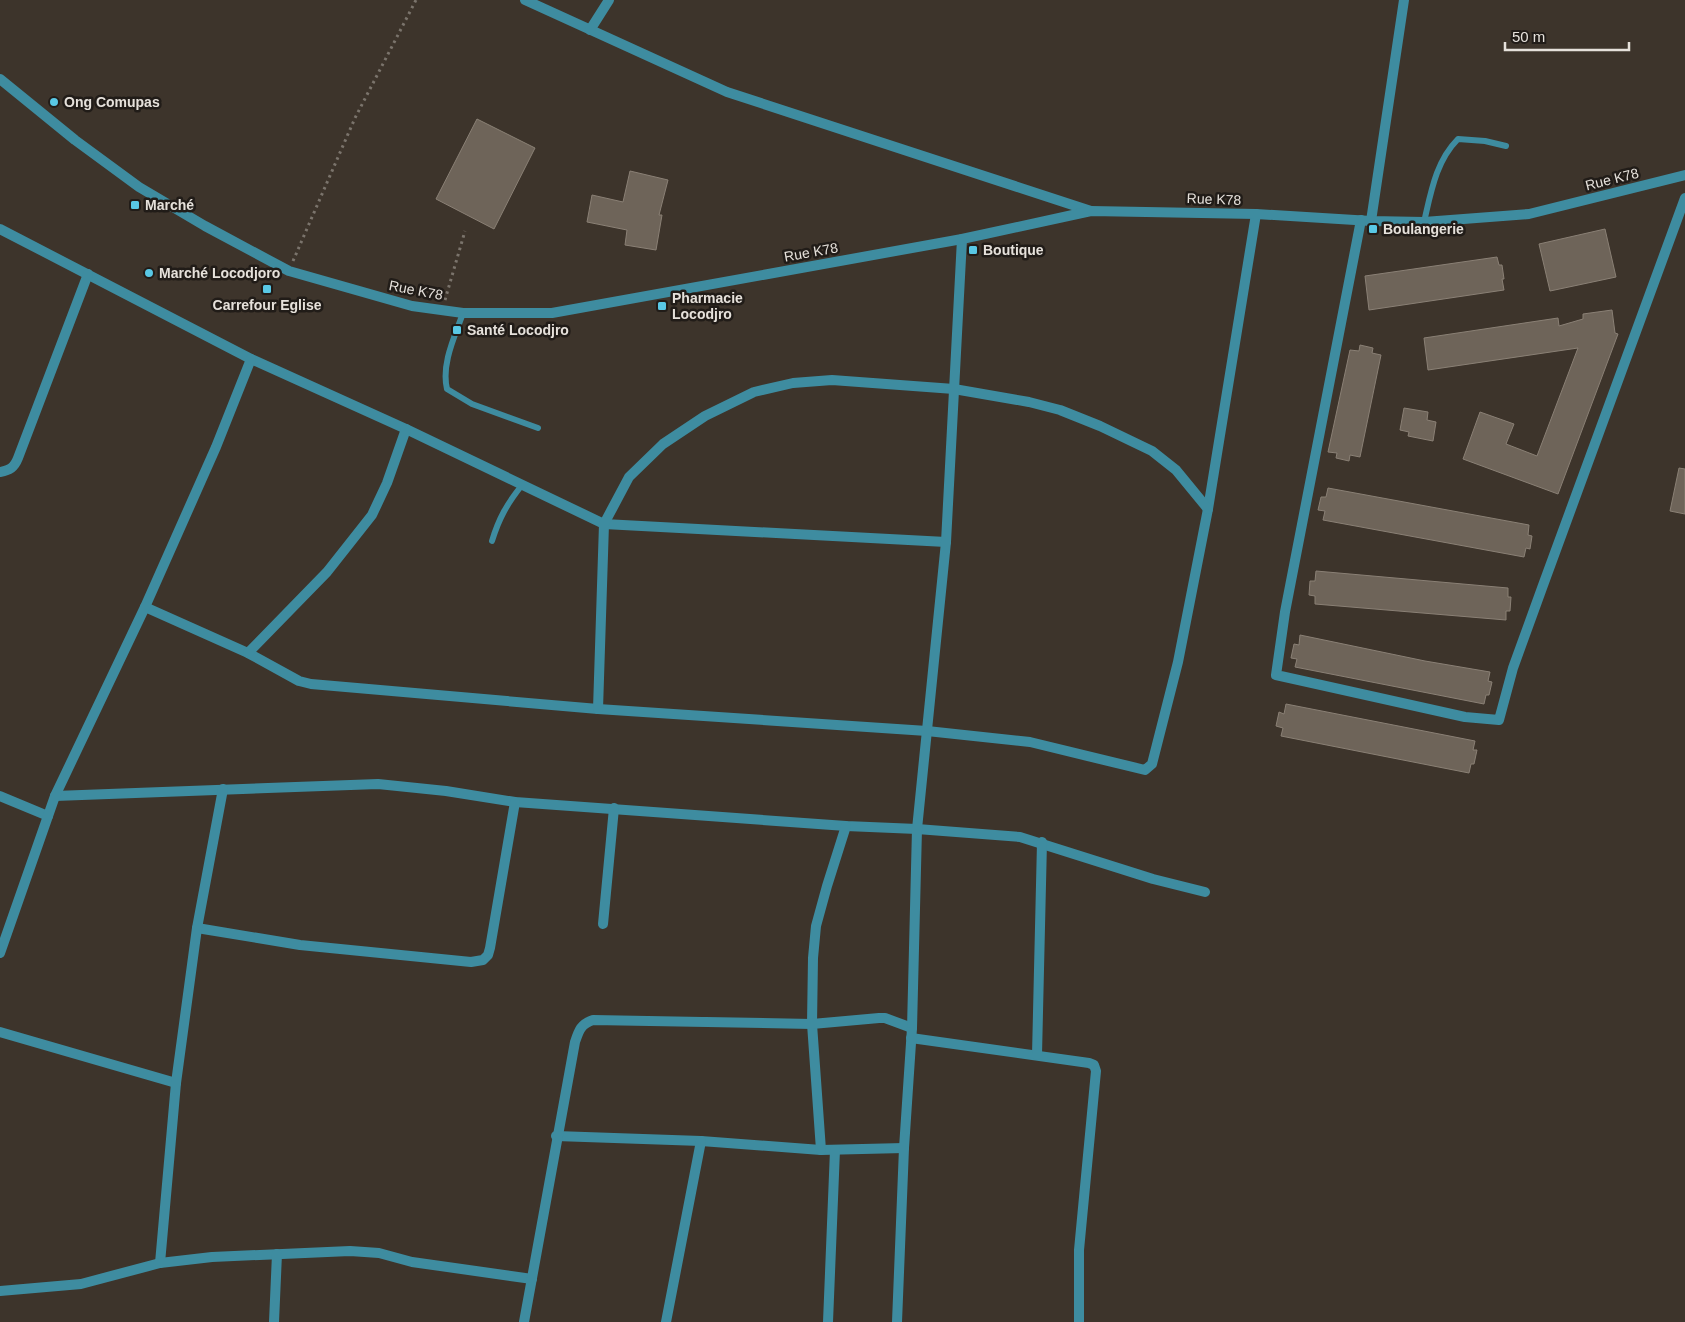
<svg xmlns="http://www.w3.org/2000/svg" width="1685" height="1322" font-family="Arial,sans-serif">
	<rect width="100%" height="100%" fill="#3d342b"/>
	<!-- building -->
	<g fill="#6e6459" stroke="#8a8075">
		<polygon points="477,119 535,148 494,229 436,199"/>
		<polygon points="630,171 668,180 659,215 662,215 656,250 625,245 627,230 587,222 592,195 623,202"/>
		<polygon points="1605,229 1616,277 1550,291 1539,244"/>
		<polygon points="1497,257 1499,265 1502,265 1504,279 1502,279 1504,290 1369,310 1365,276"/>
		<polygon points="1612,310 1615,333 1618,334 1558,494 1463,459 1480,412 1514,424 1506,444 1537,456 1578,348 1428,370 1424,338 1558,318 1559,326 1583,319 1583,314"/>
		<polygon points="1360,345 1373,348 1372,353 1381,355 1360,457 1350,455 1349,461 1336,458 1337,453 1328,452 1350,350 1359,351"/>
		<polygon points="1404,408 1428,412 1427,420 1436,422 1433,441 1408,436 1409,432 1400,430"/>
		<polygon points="1679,468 1685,469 1685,514 1670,511"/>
		<polygon points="1328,488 1529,525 1528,535 1532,536 1530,549 1526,548 1524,557 1323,520 1325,511 1318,510 1321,497 1326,497"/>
		<polygon points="1316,571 1508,588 1508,597 1511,597 1510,611 1506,611 1506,620 1315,604 1315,596 1309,595 1310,581 1315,581"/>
		<polygon points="1300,635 1425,661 1490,672 1488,681 1492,682 1489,695 1486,695 1484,704 1295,667 1297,659 1291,658 1294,644 1299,645"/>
		<polygon points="1286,704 1475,741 1473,750 1477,750 1474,764 1471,764 1469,773 1281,736 1283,728 1276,726 1279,712 1284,714"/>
	</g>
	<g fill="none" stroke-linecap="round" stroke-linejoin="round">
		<!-- path -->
		<g stroke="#7b746c" stroke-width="3" stroke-dasharray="2.5 4" stroke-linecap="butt">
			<polyline points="293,261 355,118 416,0"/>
			<polyline points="445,300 465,231"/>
		</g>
		<!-- service -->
		<g stroke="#3e8ca0" stroke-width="6">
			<path d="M1424,222C1431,192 1436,161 1458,139L1485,141L1506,146"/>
			<path d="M463,313C455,336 441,364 447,389L472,404L538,428"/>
			<path d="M492,541C499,518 507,504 522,485"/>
		</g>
		<!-- minor -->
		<g stroke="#3e8ca0" stroke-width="10">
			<polyline points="525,0 727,92 1091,211"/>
			<polyline points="590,30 609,0"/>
			<polyline points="1361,220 1285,612 1276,675 1465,717 1499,720 1513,668 1542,588 1685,198"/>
			<polyline points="1371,221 1404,0"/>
			<polyline points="0,229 251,359 406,429 604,524 946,542"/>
			<path d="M0,472C10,470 14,468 18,458L88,274"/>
			<polyline points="145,607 248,653 299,681 311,684 598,709 927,731 1030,742 1145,770 1152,764 1178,662 1208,509 1256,214"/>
			<polyline points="248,653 327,572 372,515 387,483 406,429"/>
			<polyline points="598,709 604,524 629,477 663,444 705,416 754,392 793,383 832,380 954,389 1029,402 1060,410 1100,426 1152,451 1176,470 1208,509"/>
			<polyline points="0,796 48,816"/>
			<polyline points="55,796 378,784 446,791 515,802 846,826 917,829 1020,837 1153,879 1205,892"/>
			<polyline points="603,924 614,808"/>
			<polyline points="197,928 300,945 471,962 483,960 488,955 490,948 515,802"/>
			<polyline points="0,953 55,796 145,607 216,447 251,359"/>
			<polyline points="0,1032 176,1083"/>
			<polyline points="911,1038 1089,1063 1094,1065 1096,1071 1079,1250 1079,1322"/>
			<polyline points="1037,1055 1042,842"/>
			<polyline points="556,1136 701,1141 821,1150 904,1148"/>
			<polyline points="821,1150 812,1024 813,958 816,926 827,886 846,826"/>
			<polyline points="160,1263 176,1083 197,928 223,789"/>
			<polyline points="0,1291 81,1284 160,1263 212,1257 350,1251 379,1253 412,1262 532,1279"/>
			<polyline points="274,1322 277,1254"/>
			<path d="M524,1322L575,1042C579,1030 581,1024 593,1020L812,1024L879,1018H885L912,1028"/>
			<polyline points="666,1322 701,1141"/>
			<polyline points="828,1322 835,1150"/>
			<polyline points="897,1322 904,1148 912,1028 917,829 946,542 962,239"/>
		</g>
		<!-- tertiary -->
		<polyline stroke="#3e8ca0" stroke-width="10" points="0,79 75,140 139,187 205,226 289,271 412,306 463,313 552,313 962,239 1091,211 1256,214 1371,221 1424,222 1529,214 1685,175"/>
	</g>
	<!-- markers -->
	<g fill="#59c8e5" stroke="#211c18" stroke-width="2">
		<circle cx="54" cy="102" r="5"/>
		<rect x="130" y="200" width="10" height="10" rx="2.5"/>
		<rect x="1368" y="224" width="10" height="10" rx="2.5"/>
		<rect x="968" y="245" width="10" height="10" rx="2.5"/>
		<circle cx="149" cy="273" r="5"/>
		<rect x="262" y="284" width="10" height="10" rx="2.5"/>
		<rect x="657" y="301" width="10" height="10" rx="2.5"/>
		<rect x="452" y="325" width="10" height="10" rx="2.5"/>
	</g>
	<g text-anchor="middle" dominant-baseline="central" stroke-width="5" stroke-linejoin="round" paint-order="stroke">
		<!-- poi labels -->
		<g font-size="14" font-weight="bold" fill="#e6e1db" stroke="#211c18" text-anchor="start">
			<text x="64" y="102">Ong Comupas</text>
			<text x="145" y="205">Marché</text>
			<text x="1383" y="229">Boulangerie</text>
			<text x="983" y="250">Boutique</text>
			<text x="159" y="273">Marché Locodjoro</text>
			<text x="672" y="298">Pharmacie<tspan x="672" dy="16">Locodjro</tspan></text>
			<text x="267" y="305" text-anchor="middle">Carrefour Eglise</text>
			<text x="467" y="330">Santé Locodjro</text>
		</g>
		<!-- street labels -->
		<g font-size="14" fill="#e6e1db" stroke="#211c18">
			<text transform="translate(1612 179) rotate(-14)">Rue K78</text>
			<text transform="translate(1214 199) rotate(2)">Rue K78</text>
			<text transform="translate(811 252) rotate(-10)">Rue K78</text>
			<text transform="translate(416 290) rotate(11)">Rue K78</text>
		</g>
	</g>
	<!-- scale -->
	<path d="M1505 42v8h124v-8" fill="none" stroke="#e6e1db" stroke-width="2.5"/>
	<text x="1512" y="42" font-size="15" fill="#e6e1db" stroke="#211c18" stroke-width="4" paint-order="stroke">50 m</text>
</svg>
